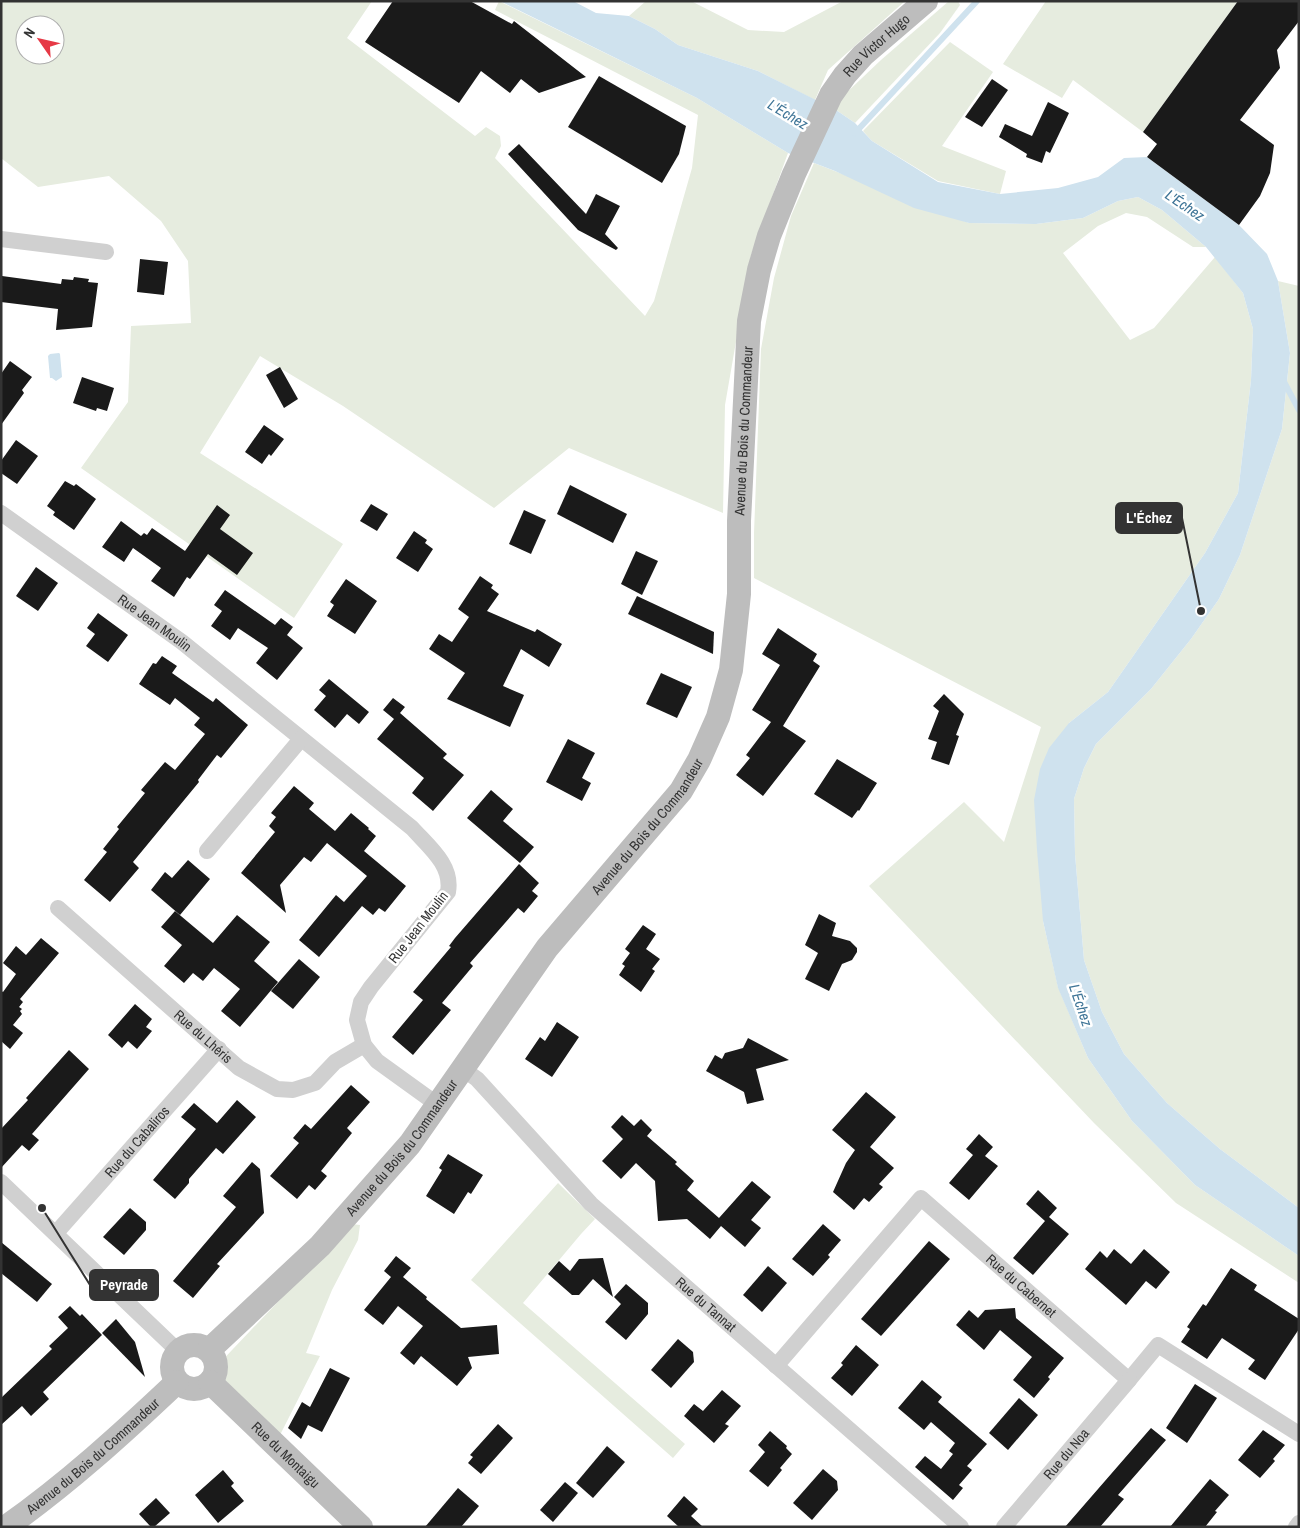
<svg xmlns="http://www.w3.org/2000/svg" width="1300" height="1528" font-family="'Archivo Narrow',sans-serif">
	<rect width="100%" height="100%" fill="#fff"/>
	<!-- green -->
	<g fill="#e6ecdf" fill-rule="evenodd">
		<path d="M1,1H372L347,38L475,136L486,127L500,136L501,146L495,158L645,316L654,301L692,168L698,115L495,10L499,1L697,98L788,153L751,255L725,405L723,513L569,448L494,508L343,406L260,356L200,453L343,544L294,618L81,468L128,402L131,326L191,323L188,261L161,221L109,176L38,187L1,158ZM25,25H55V55H25Z"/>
		<polygon points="646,1 691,1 748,30 784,32 843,1 905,1 828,70 815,100 758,71 678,45 655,29 629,16"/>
		<polygon points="949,1 958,1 960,5 940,33 855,123 836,110 843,96 881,60"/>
		<polygon points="1046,1 1238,1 1143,132 1073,80 1062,98 1003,64"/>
		<polygon points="950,42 993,72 942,146 1006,171 1000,194 938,181 872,141 863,131"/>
		<polygon points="814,163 969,223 1036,224 1083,218 1118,201 1138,197 1162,210 1206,247 1193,247 1147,217 1126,213 1098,226 1063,253 1130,340 1154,328 1215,257 1243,293 1253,329 1251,380 1238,493 1205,553 1108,692 1069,723 1043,921 1058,987 1088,1058 1132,1121 1195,1185 1299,1256 1299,1283 1176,1203 1094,1123 869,886 964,802 1004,842 1041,727 754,578 754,533 761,349 774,278 791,216"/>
		<polygon points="1278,281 1299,286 1299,1208 1220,1149 1167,1103 1124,1054 1102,1012 1084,960 1075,854 1074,799 1084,768 1096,744 1151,689 1191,639 1219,599 1240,555 1282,429 1290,353"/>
		<polygon points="558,1183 595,1219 581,1234 523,1303 685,1444 673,1458 471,1280"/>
		<polygon points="352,1224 360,1225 358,1240 332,1290 306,1353 320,1356 280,1435 214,1369"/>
	</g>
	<!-- water -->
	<g fill="#cfe2ee">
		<polygon points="500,1 573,1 596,13 629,16 655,29 678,45 758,71 836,110 855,123 872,141 938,182 1000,194 1058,188 1098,177 1124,158 1147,157 1239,225 1267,254 1278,281 1290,353 1282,429 1240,555 1219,599 1191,639 1151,689 1096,744 1084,768 1074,799 1075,854 1084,960 1102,1012 1124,1054 1167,1103 1220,1149 1299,1208 1299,1256 1195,1185 1132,1121 1088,1058 1058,988 1043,921 1037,850 1034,800 1040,769 1049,748 1069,723 1108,692 1205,553 1238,493 1251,380 1253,329 1243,293 1206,247 1162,210 1138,197 1118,201 1083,218 1036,224 969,223 914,208 835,171 788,153 697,98"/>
		<polygon points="59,353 60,354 62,377 56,381 52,378 50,378 48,356 50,354"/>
	</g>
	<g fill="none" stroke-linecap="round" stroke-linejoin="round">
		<!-- stream -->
		<g stroke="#cfe2ee" stroke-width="6">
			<polyline points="855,133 977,1"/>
			<polyline points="1283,380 1299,410"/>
		</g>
	</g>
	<!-- building -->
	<g fill="#1a1a1a">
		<polygon points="393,1 470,1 512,24 514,21 586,77 539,93 521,79 510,93 481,71 459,103 365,42"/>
		<polygon points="1238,1 1299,1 1299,21 1277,50 1280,68 1240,120 1274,145 1270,173 1260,196 1239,225 1147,157 1157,144 1143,132"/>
		<polygon points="599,76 686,126 679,154 662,183 568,127"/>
		<polygon points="992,79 1008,90 982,127 965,117"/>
		<polygon points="1048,102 1069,113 1050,153 1046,151 1042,163 1026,157 1027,154 999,137 1005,124 1032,136"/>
		<polygon points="519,144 586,214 596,194 620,206 605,234 618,248 616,250 578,230 508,154"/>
		<polygon points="140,259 168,262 164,295 137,292"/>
		<polygon points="2,276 61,284 62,279 73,280 74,277 89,279 88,282 98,283 92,327 56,330 58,309 1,302"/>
		<polygon points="10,361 32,377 22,390 24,393 1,425 1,374"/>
		<polygon points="280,367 298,399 284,408 266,375"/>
		<polygon points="82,377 114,388 107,411 97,408 96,411 73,403"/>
		<polygon points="264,425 284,439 271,456 269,454 262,464 245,452"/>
		<polygon points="16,440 38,456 17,484 1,473 1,461"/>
		<polygon points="65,481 74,486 76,484 96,499 74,530 53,515 55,512 47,506"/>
		<polygon points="570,485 627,514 613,543 557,514"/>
		<polygon points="371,504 388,514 377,531 360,521"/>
		<polygon points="217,505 230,515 220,529 253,553 237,575 208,554 190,579 187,577 174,597 151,581 161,568 133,548 124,562 102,547 121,521 141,536 144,533 147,535 152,528 185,551"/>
		<polygon points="524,510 546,520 531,554 509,544"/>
		<polygon points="414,531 427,540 425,543 433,549 418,572 396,558"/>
		<polygon points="636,551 658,561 642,595 621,584"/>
		<polygon points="36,567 58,583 38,611 16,596"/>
		<polygon points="480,576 493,585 491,588 499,594 487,611 535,632 537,629 562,644 549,667 521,649 503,686 524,695 510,727 447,699 465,673 429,649 439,634 452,642 469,617 458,609"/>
		<polygon points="346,579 377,601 355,634 327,616 334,605 330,602"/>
		<polygon points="225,590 275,625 281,618 293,627 287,635 303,648 277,680 256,663 268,648 238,628 230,640 211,626 222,611 214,605"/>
		<polygon points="637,596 714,632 713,654 628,614"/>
		<polygon points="98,613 128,635 108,662 86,646 95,634 87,628"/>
		<polygon points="778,628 817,654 813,661 820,666 783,726 806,741 763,796 736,775 750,758 746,755 771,722 752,710 780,665 762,654"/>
		<polygon points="162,656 177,666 172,673 213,702 216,698 248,725 221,758 217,755 198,780 199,782 133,862 139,868 110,902 84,880 107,852 103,849 119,829 117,827 145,793 141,790 165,762 175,770 205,734 194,725 200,718 175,698 170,705 139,684 153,663 156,664"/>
		<polygon points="661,673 692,687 677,718 646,704"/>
		<polygon points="329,679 369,712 359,724 347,714 335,728 314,710 326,696 319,690"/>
		<polygon points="944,694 964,714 956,735 959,736 949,765 931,759 937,742 928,739 939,711 933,706"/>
		<polygon points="393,698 405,707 400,713 447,754 443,758 464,775 433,811 412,793 424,778 377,739 394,719 383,710"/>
		<polygon points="568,739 595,753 582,778 591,783 582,801 546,782"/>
		<polygon points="837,759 877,783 859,811 858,810 852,818 814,794"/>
		<polygon points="294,786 314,803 309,809 335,831 351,813 369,828 368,829 376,836 364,851 406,886 385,912 379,908 373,915 362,906 319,957 299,940 336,895 344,902 367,876 327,843 311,862 304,857 280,885 286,913 241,873 275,832 269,826 276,817 271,813"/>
		<polygon points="491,790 513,809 503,821 534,847 520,863 467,818"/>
		<polygon points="188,860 210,879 180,915 151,890 165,872 172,878"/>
		<polygon points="519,864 539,883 532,891 538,896 524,913 518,908 470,963 473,966 442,1003 451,1010 413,1055 392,1037 423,1000 413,992 451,947 449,946 455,938"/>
		<polygon points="175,911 213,943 237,915 270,942 254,961 278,982 240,1027 221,1011 240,989 214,968 203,981 193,973 184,983 164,966 182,945 161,927"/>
		<polygon points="819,914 836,923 832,936 850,941 857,948 857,952 852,960 842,964 829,991 805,979 818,953 805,945"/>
		<polygon points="643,925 656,934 646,949 660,959 652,969 655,971 641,992 619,975 625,966 622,964 630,953 625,949"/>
		<polygon points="41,938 59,953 20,999 23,1002 19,1007 22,1009 20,1011 22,1014 13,1025 23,1033 10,1049 1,1041 1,991 3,992 16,974 3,963 16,946 26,955"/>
		<polygon points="299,959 320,977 293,1009 271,991"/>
		<polygon points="135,1004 152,1019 146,1027 152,1031 137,1049 128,1041 122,1048 108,1035"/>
		<polygon points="557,1022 579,1037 552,1077 525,1059 540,1037 545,1041"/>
		<polygon points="748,1038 789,1060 756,1069 764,1100 747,1104 744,1092 706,1071 715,1055 722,1059 725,1053 743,1048"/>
		<polygon points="69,1050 89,1069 32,1134 39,1140 29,1151 22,1145 1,1168 1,1129 28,1100 26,1098"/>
		<polygon points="351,1085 370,1102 347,1128 352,1133 321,1171 327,1176 315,1190 309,1185 297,1199 270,1176 299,1143 293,1138 305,1124 311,1129"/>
		<polygon points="866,1092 896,1117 870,1147 894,1168 879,1184 883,1187 869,1202 864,1198 854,1210 833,1192 846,1163 855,1150 832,1130"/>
		<polygon points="237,1100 256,1117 223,1154 216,1148 189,1179 189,1183 175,1199 153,1180 196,1129 181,1117 194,1103 217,1123"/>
		<polygon points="622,1115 634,1126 641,1119 652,1130 647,1136 677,1162 675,1164 694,1181 687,1190 719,1218 752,1181 771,1197 751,1220 761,1228 745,1247 721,1226 710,1239 687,1219 658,1221 655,1181 636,1163 621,1179 602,1161 623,1139 611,1127"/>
		<polygon points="979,1134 993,1147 985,1156 998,1166 969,1200 949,1183 973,1155 966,1149"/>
		<polygon points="448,1154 483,1175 471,1194 468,1192 454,1214 426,1196 442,1170 439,1168"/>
		<polygon points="252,1162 260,1169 264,1213 217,1264 220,1266 193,1298 173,1281 236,1207 223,1196"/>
		<polygon points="1038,1190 1057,1208 1049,1217 1069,1234 1033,1275 1013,1258 1045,1221 1026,1204"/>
		<polygon points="130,1208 146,1222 146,1230 124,1255 103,1237"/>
		<polygon points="823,1224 841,1240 828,1255 830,1257 813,1276 792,1259"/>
		<polygon points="929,1241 950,1259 881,1336 861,1319"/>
		<polygon points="1,1242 52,1284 37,1302 1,1273"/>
		<polygon points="1114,1249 1131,1264 1144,1249 1170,1272 1156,1289 1146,1281 1126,1305 1085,1269 1100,1251 1107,1258"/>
		<polygon points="396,1256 411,1268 403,1277 427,1297 426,1299 461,1328 497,1325 499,1354 468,1357 472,1368 457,1386 421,1356 414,1365 400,1353 423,1326 398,1306 383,1325 364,1310 391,1277 384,1271"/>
		<polygon points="603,1258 613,1297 593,1279 579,1295 572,1295 548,1274 559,1261 570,1271 579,1259"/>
		<polygon points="768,1266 787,1283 762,1312 743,1295"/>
		<polygon points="1231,1268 1257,1285 1254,1290 1299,1319 1299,1329 1265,1380 1248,1369 1255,1360 1222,1338 1207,1359 1181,1342 1190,1329 1187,1327 1203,1304 1206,1306"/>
		<polygon points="626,1284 648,1303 648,1314 626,1340 605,1322 621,1304 614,1297"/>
		<polygon points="70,1306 80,1316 82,1314 102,1335 43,1392 49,1399 31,1416 22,1406 1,1425 1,1398 52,1349 49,1346 68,1328 58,1317"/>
		<polygon points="1015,1308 1016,1318 1064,1358 1048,1377 1050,1379 1034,1398 1013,1380 1032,1357 1000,1330 984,1350 956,1325 969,1310 978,1318 985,1310"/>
		<polygon points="116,1319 135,1342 145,1377 102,1333"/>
		<polygon points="678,1339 693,1352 694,1362 671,1388 651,1370"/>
		<polygon points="856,1345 879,1365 852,1396 831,1378 843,1365 841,1363"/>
		<polygon points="330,1368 350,1378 322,1432 308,1425 301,1439 288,1428 302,1402 310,1407"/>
		<polygon points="922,1380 942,1397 938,1402 987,1444 967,1466 972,1470 959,1485 963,1488 953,1500 915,1467 925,1456 941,1469 953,1454 949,1451 955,1443 931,1422 924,1430 898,1408"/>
		<polygon points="1195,1384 1217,1398 1187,1443 1166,1428"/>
		<polygon points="722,1390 741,1406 725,1424 729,1426 714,1443 684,1416 694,1404 703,1411"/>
		<polygon points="1019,1398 1038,1415 1008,1450 989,1433"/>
		<polygon points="498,1424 513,1438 481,1474 468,1463 473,1457 470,1455"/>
		<polygon points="1151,1428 1166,1440 1118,1495 1124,1499 1100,1527 1065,1527"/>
		<polygon points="1263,1430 1285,1445 1273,1459 1275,1461 1260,1478 1238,1460"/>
		<polygon points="770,1431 787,1446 786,1448 792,1454 780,1468 782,1470 768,1487 749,1471 765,1452 758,1445"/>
		<polygon points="607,1446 625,1462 593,1498 576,1483"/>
		<polygon points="823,1469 837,1481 838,1490 812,1520 793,1503"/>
		<polygon points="223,1470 234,1483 231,1486 244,1501 218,1523 195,1495"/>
		<polygon points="1210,1479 1229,1495 1215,1511 1217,1512 1205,1527 1170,1527"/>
		<polygon points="565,1482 578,1493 553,1522 540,1510"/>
		<polygon points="458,1488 479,1506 461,1527 425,1527"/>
		<polygon points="684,1496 698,1509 691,1516 703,1527 679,1527 667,1516"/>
		<polygon points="156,1498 170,1513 154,1527 151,1527 139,1514"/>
	</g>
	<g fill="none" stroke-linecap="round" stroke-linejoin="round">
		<!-- street -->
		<g stroke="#d0d0d0" stroke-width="16">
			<polyline points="1,239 106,252"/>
			<path id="s1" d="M1,513L182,642L412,828C428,846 453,865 448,892L371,987L361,1002L357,1020L364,1045L377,1061L438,1105"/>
			<polyline points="207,851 301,739"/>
			<path id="s2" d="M58,908L239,1068L277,1089L293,1090L315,1083L335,1062L364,1045"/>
			<path id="s3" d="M463,1069L477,1079L591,1204L961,1527"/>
			<polyline points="1,1182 178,1351"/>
			<path id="s4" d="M56,1233L219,1049"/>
			<path id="s5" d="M776,1366L921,1198L1129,1380L1158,1345L1299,1434"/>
			<path id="s6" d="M1004,1527L1129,1380"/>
			<polyline points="1296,1527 1299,1523"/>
		</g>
		<!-- secondary -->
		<g stroke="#bdbdbd" stroke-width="24">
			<circle cx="194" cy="1367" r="22"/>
			<path id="s7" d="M209,1350L320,1246L410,1144L547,948L681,791L699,760L718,717L731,670L739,594V521L749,321L759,270L769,236L794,174L831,95L845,75L863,55L926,1"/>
			<path id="s8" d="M210,1382L361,1527"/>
			<path id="s9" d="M6,1527C67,1484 123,1433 177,1382"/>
		</g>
	</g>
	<g text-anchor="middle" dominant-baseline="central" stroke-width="5" stroke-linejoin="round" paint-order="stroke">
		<!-- street labels -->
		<g font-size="14" fill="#333" stroke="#fff">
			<text stroke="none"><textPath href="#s7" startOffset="1524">Rue Victor Hugo</textPath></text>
			<text stroke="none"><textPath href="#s7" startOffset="1105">Avenue du Bois du Commandeur</textPath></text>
			<text stroke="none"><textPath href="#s1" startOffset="189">Rue Jean Moulin</textPath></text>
			<text stroke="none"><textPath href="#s7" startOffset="685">Avenue du Bois du Commandeur</textPath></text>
			<text transform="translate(418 927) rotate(-52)">Rue Jean Moulin</text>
			<text stroke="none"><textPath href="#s2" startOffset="194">Rue du Lhéris</textPath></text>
			<text stroke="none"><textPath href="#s4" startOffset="122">Rue du Cabaliros</textPath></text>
			<text stroke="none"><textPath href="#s7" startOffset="280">Avenue du Bois du Commandeur</textPath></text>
			<text stroke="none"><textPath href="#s5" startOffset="355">Rue du Cabernet</textPath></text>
			<text stroke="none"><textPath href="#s3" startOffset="339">Rue du Tannat</textPath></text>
			<text stroke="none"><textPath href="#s6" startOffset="96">Rue du Noa</textPath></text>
			<text stroke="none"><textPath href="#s8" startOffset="105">Rue du Montaigu</textPath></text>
			<text stroke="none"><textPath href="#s9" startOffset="112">Avenue du Bois du Commandeur</textPath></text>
		</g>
		<!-- water labels -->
		<g font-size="15" font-style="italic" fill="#3f7597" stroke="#fff">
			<text transform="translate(788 114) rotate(31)">L'Échez</text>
			<text transform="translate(1185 205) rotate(34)">L'Échez</text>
			<text transform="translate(1081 1005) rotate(71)">L'Échez</text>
		</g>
	</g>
	<!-- callouts -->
	<path fill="none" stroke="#333" stroke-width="2" d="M1201 611L1182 518M42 1208L90 1285"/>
	<g fill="#333" stroke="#fff" stroke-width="2">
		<circle cx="1201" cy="611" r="5"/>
		<circle cx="42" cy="1208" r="5"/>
	</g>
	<g fill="#333" stroke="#333" stroke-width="2">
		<rect x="1116" y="503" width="66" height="30" rx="5"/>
		<rect x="90" y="1270" width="68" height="30" rx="5"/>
	</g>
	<g font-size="15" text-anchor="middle" font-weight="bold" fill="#fff">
		<text x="1149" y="523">L'Échez</text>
		<text x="124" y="1290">Peyrade</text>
	</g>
	<!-- border -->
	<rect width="1300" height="1528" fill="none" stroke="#333333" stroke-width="5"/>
	<!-- north arrow -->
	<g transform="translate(40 40) rotate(304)"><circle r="24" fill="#ffffff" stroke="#adadad"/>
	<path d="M0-4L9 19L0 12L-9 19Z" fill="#e63946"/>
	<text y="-8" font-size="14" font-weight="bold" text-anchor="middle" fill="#333333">N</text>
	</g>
</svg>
